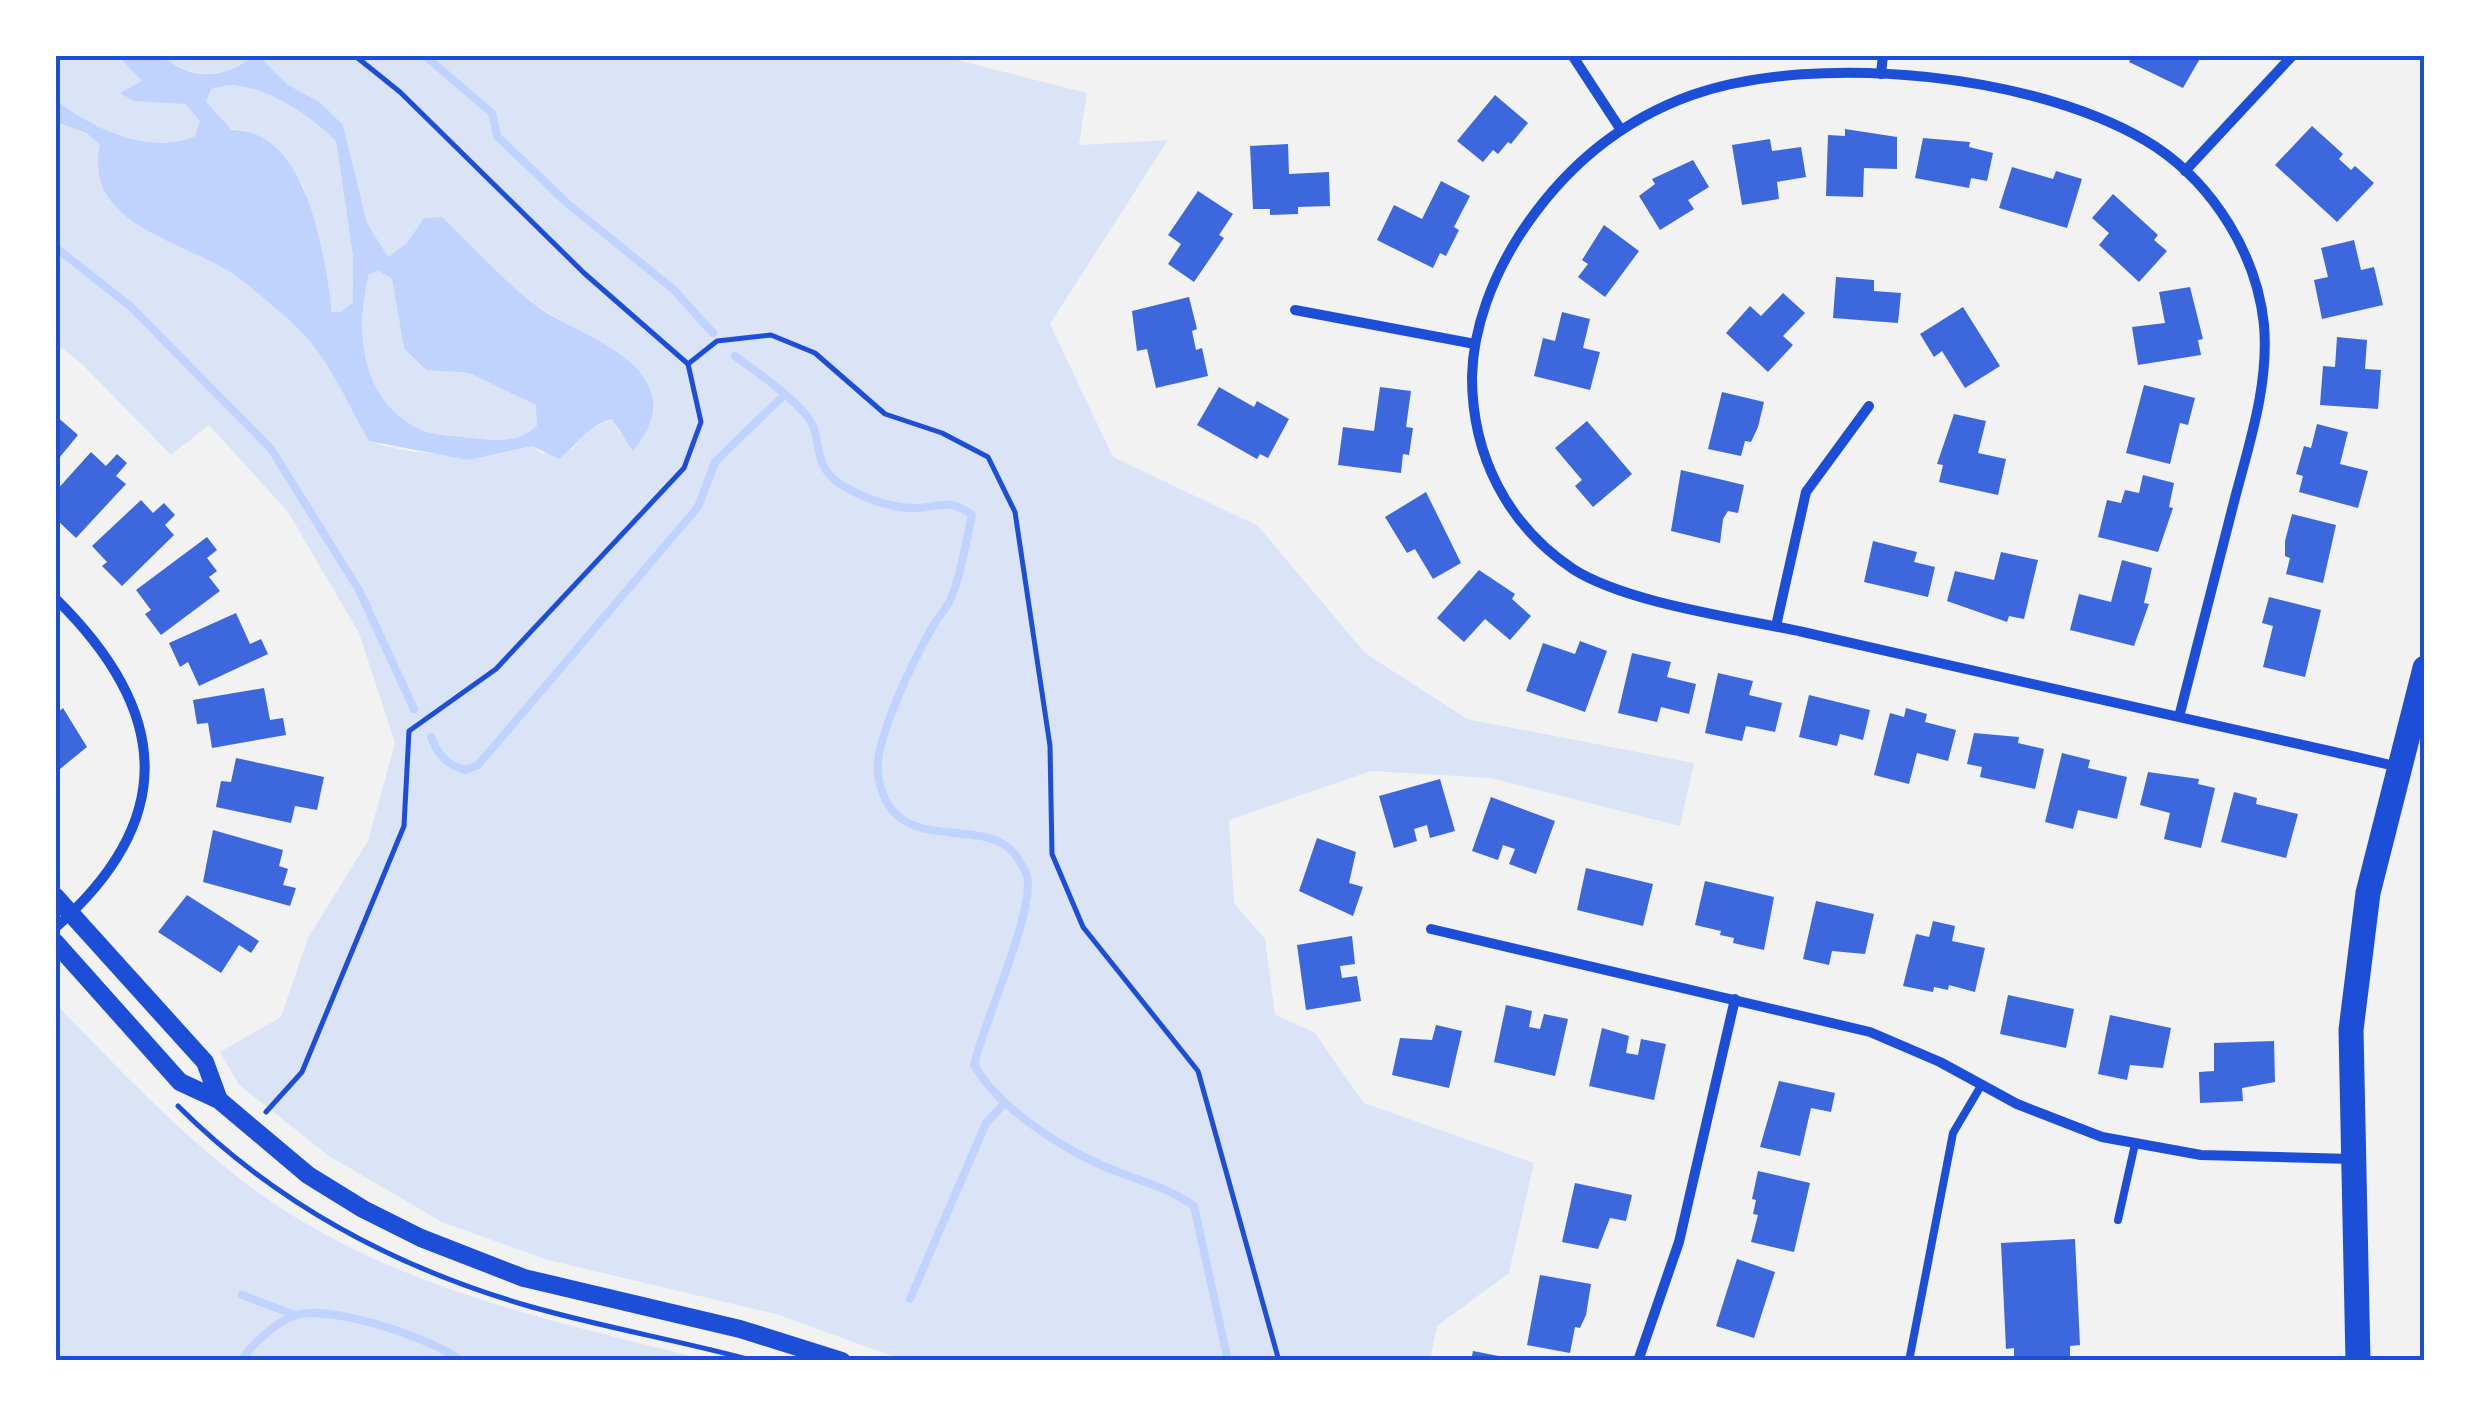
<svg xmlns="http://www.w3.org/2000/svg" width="2480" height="1416" font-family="'Noto Serif',serif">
	<rect width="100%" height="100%" fill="#f2f2f2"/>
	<!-- green -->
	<g fill="#dbe4f7">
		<path d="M55,55H117L162,101L185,104L201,121L195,136C149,156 91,128 55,99Z"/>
		<path d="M163,55H242L249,60C220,79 187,79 163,55Z"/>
		<path d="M258,55H937L1087,93L1079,145L1168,140L1050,324L1113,457L1258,526L1365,653L1467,719L1694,763L1680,826L1491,778L1371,771L1229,820L1234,903L1265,939L1275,1015L1314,1032L1364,1103L1534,1163L1509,1273L1437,1326L1430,1361H906L776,1314L548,1260L442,1222L329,1156L239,1085L220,1052L281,1017L308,938L368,841L395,743L359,633L288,512L209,425L171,455L82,364L55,343V122L86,134L101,145C80,225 191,242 237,276C255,289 273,306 290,321C329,355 343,397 369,441C416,458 484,458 532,446L542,454L573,449L586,430L613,419L621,436L613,351L537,306L489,268L442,217L424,218L406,244L388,258L367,223L343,125L321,103L288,86Z"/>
		<path d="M228,85C267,86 308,114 336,141L353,256V302L341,312H332L322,249L303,185L245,130C224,131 217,117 206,102L211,89Z"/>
		<path d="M379,271L392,279L404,349L425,370L469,373L537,405V425C521,443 495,441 472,438C456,436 434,436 419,429C359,399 355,330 369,274Z"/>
		<path d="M55,1003C120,1070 186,1141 262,1195C396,1290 555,1321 711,1361H55Z"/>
	</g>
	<!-- water -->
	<path fill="#bfd3fe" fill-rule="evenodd" d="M117,55H163C186,79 221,80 248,60L242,55H258L288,85L321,103L343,125L367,223L388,257L406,244L424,218L442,217C474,248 502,280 538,307C570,330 626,346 646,381C662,407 649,431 633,451L612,419C586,426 579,444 559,459L532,446L468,460L369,441C343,397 329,355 289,320C273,306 254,289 236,276C187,241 82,226 100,145L86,133L55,122V99C91,128 149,156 195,136L200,121L185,104L134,101L120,93L142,81ZM228,85C267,86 308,114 336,141L353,256V302L341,312H332C325,257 308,129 232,130L206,102L211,89ZM379,271L392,279L404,349L426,370L469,373L536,405L537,425C521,443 495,441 472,438C456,436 434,436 419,429C359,399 355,330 369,274Z"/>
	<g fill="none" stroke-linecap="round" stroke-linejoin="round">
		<!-- stream -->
		<g stroke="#bfd3fe" stroke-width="8">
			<polyline points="424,55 492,113 497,136 568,204 673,289 713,333"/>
			<polyline points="55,247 130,306 271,449 359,590 414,709"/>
			<path d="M735,356C759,374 788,393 807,416C824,436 810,464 840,484C861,497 889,508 914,508C939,508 948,497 972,515C966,541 962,571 952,596C948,607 938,617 932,628C914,659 873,742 878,775C891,859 975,815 1011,850C1016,855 1025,869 1027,876C1035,912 984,1021 974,1065C998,1107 1057,1145 1101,1165C1134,1180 1165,1185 1194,1206L1228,1361"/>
			<path d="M431,737C438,755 446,764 465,770L478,765L698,507L715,462L783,396"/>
			<polyline points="242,1295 295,1315"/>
			<polyline points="910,1299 986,1123 1004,1104"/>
			<path d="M241,1361C250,1346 278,1320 296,1315C333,1305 431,1338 462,1361"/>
		</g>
	</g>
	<!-- building -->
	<g fill="#3d67dc">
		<polygon points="2133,55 2202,55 2183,88 2129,62"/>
		<polygon points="1495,95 1528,123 1511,144 1508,142 1498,154 1493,150 1483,162 1457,141"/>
		<polygon points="2312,126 2343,154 2339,159 2351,170 2355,166 2374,183 2337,222 2275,165"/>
		<polygon points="1845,129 1897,137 1897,169 1864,168 1863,197 1826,196 1828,135 1845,136"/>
		<polygon points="1923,138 1970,142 1969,147 1993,153 1987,181 1971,178 1969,188 1915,178"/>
		<polygon points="1770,139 1772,151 1801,147 1806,177 1777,182 1779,199 1742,205 1732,145"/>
		<polygon points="1288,144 1289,174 1329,172 1330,206 1298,207 1298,214 1270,215 1270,209 1253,209 1250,146"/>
		<polygon points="1693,160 1709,187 1688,200 1694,209 1660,230 1639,196 1655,184 1652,179"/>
		<polygon points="2012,167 2053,179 2056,171 2082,179 2067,228 1999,208"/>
		<polygon points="1441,181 1470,196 1454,227 1459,230 1446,256 1440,253 1433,268 1377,240 1394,205 1422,219"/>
		<polygon points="1198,191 1233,214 1219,235 1224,238 1194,282 1168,264 1181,244 1168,235"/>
		<polygon points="2113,194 2158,235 2154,240 2167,251 2139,282 2099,245 2109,233 2092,218"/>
		<polygon points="1604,225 1639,251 1605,297 1578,277 1588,264 1582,260"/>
		<polygon points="2354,240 2361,270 2374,267 2383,305 2322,319 2314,280 2328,277 2321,248"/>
		<polygon points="1836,277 1874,280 1874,291 1901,293 1898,323 1833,318"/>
		<polygon points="2190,287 2203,339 2198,340 2201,355 2138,365 2132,327 2165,323 2159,292"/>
		<polygon points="1783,293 1805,313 1783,336 1793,345 1768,372 1726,333 1750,306 1761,316"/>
		<polygon points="1189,297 1197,329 1192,331 1196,350 1202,348 1208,376 1156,388 1147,349 1137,351 1132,311"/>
		<polygon points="1963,307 2000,366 1965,388 1942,351 1934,357 1920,334"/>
		<polygon points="1562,312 1590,319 1583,348 1600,352 1590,390 1534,376 1543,338 1555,341"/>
		<polygon points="2337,337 2367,340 2365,369 2381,370 2378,409 2320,405 2323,366 2335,367"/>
		<polygon points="2144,385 2195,398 2188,425 2180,423 2170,464 2126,453"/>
		<polygon points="1219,387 1254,407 1257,401 1289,419 1268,458 1260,454 1257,459 1197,425"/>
		<polygon points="1380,387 1411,391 1406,427 1413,428 1409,455 1403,454 1401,473 1338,465 1343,427 1374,431"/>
		<polygon points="1722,392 1764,402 1758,427 1751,442 1745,441 1741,456 1708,449"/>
		<polygon points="1954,414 1986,421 1978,453 2006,459 1998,495 1939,482 1943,465 1937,464"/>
		<polygon points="55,415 78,435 55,463"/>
		<polygon points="1587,421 1632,474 1593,507 1575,486 1582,480 1555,448"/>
		<polygon points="2317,424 2348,432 2340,464 2368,471 2358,508 2299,492 2303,476 2296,474 2304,446 2311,448"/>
		<polygon points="91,452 106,466 117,454 127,463 116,476 126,484 76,538 56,519 60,515 55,510 55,492"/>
		<polygon points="1681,470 1744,485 1738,513 1728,511 1723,519 1720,543 1671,531"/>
		<polygon points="2143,475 2174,483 2169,507 2173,508 2158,552 2098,537 2107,500 2121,503 2125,490 2139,493"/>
		<polygon points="1426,492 1461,563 1433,579 1415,549 1407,553 1385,517"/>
		<polygon points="141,500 153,513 164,503 175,515 165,525 174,535 122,586 102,566 107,562 92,546"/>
		<polygon points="2292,514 2336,525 2323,583 2286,574 2290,558 2285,556 2285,541"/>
		<polygon points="207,537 217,550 207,558 217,571 209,577 220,591 161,635 145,614 151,610 136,590"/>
		<polygon points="1873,541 1917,552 1914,562 1935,567 1928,597 1864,582"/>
		<polygon points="2001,552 2038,560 2024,619 2009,616 2007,622 1947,601 1955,571 1994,580"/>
		<polygon points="2122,560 2152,568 2144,603 2149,604 2134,646 2070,630 2079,594 2111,602"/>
		<polygon points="1479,570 1515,594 1512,599 1531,616 1510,640 1485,619 1464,642 1437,618"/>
		<polygon points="2269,597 2321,610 2305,677 2263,667 2273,626 2262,623"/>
		<polygon points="236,613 250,644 261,639 268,654 199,686 188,662 180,667 169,643"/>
		<polygon points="1580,641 1607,651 1585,712 1526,691 1543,643 1575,654"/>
		<polygon points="1632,653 1671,662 1667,677 1696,684 1689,714 1661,707 1657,722 1618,713"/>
		<polygon points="1718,673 1753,681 1749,695 1782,703 1775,732 1746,726 1742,741 1705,733"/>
		<polygon points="264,688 270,720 283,718 286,735 212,748 208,723 197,724 193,700"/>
		<polygon points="1809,695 1870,710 1863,740 1840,734 1837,746 1799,737"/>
		<polygon points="63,708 87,747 55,773 55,715"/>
		<polygon points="1906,708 1927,714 1925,722 1956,730 1948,761 1917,753 1909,784 1874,775 1890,713 1904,717"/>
		<polygon points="1974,733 2019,737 2018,743 2044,749 2035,789 1980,777 1982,767 1967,764"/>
		<polygon points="2062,753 2090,760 2088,768 2127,777 2117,819 2078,810 2073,829 2045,822"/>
		<polygon points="236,758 324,777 317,810 295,806 291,823 216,807 221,781 231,782"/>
		<polygon points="2148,772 2199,779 2198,784 2215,788 2201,848 2164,839 2170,813 2140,805"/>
		<polygon points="1440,779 1455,831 1430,838 1427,825 1414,829 1417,841 1394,848 1379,796"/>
		<polygon points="2234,792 2257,798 2256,804 2298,814 2286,858 2221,842"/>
		<polygon points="1491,797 1555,821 1536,874 1509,864 1515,849 1503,845 1498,860 1472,851"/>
		<polygon points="213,830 283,850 279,866 288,869 283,885 296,888 290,906 203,882"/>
		<polygon points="1317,838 1356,852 1349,883 1363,887 1353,916 1299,891"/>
		<polygon points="1586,868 1653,884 1643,926 1577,910"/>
		<polygon points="1705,881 1774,897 1764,950 1733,943 1734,938 1720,935 1721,931 1695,925"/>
		<polygon points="187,895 259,941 251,953 239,945 221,973 158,932"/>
		<polygon points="1816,901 1874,914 1865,954 1832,951 1829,965 1803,959"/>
		<polygon points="1933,921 1955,926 1952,941 1985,948 1975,992 1949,985 1948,990 1934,987 1933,992 1903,986 1916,934 1929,937"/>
		<polygon points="1352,936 1355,964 1340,966 1342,978 1357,976 1361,1001 1306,1010 1297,945"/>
		<polygon points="2008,995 2074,1009 2066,1048 2000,1034"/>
		<polygon points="1506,1005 1532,1011 1529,1027 1540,1029 1544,1014 1568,1019 1555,1076 1494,1062"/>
		<polygon points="2110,1015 2171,1028 2163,1068 2130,1065 2127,1080 2098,1074"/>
		<polygon points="1436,1025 1462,1031 1449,1088 1392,1075 1400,1038 1432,1040"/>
		<polygon points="1602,1028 1629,1036 1626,1053 1638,1055 1641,1039 1666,1044 1654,1100 1589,1086"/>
		<polygon points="2274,1041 2275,1082 2242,1088 2243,1101 2200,1103 2199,1072 2214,1071 2214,1043"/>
		<polygon points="1779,1081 1835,1093 1831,1112 1811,1108 1800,1156 1760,1147"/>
		<polygon points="1758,1171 1810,1183 1794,1252 1751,1242 1758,1215 1753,1214 1756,1200 1752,1199"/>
		<polygon points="1575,1183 1632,1195 1626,1221 1610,1218 1598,1249 1562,1242"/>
		<polygon points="2075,1239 2080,1345 2070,1346 2070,1361 2014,1361 2014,1348 2006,1349 2001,1243"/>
		<polygon points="1737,1259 1775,1272 1754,1338 1716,1326"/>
		<polygon points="1540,1275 1591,1284 1586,1315 1580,1328 1575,1327 1570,1353 1527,1345"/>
		<polygon points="1473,1351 1514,1359 1514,1361 1471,1361"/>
	</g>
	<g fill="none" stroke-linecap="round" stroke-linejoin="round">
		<!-- path -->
		<g stroke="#1d4ed8" stroke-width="5">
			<polyline points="688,364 717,341 771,335 815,353 885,414 942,433 988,457 1015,512 1050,746 1052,854 1083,927 1198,1071 1279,1361"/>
			<path d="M178,1106C276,1204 399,1269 532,1307C606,1328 682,1341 755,1361"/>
			<polyline points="266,1112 302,1072 404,826 409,731 496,669 684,468 701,422 688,364 584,273 400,92 354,55"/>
		</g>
		<!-- service -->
		<g stroke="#1d4ed8" stroke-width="8">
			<polyline points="2118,1220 2135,1144"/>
			<polyline points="1909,1361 1953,1133 1982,1084"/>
		</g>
		<!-- minor -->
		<g stroke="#1d4ed8" stroke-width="10">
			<polyline points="1572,55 1621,130"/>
			<polyline points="1881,74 1883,55"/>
			<polyline points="2185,171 2293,55"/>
			<polyline points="1295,310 1475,344"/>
			<path d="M55,598C169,710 180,818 55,928"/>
			<polyline points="1776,626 1806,492 1869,406"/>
			<path d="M2179,717C2197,644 2216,571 2235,498C2250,441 2269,384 2264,325C2257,255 2214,186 2156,147C2044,74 1817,51 1692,95C1619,121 1561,171 1519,236C1493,277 1473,327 1472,377C1472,455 1507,525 1573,569C1626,603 1738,618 1803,632C1987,674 2171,715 2356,757L2399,767"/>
			<polyline points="1431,929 1870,1032 1940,1062 2017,1104 2102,1137 2201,1155 2352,1159"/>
			<polyline points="1638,1361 1679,1242 1735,999"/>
		</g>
		<!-- tertiary -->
		<g stroke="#1d4ed8" stroke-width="18">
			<polyline points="55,896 205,1062 219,1100"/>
			<polyline points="55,942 180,1082 219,1100 308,1175 363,1209 421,1238 524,1278 740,1329 842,1361"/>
		</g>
		<!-- primary -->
		<polyline stroke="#1d4ed8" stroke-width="25" points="2358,1361 2351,1030 2368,893 2425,668"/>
	</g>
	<!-- border -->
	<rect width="2480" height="1416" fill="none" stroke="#ffffff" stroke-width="115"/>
	<rect x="58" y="58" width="2364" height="1300" fill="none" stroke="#1d4ed8" stroke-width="4"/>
</svg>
